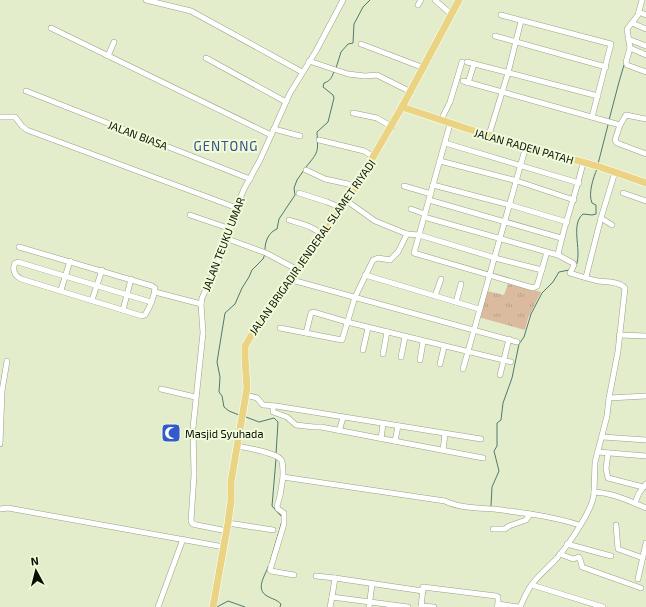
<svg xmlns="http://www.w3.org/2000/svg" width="646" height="607" font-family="'Exo 2',sans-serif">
	<defs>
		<pattern id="grass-tufts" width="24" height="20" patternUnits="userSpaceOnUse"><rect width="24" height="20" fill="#dabb9f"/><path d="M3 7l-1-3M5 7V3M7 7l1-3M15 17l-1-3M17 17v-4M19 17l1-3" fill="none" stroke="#baa087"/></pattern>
	</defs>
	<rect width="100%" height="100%" fill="#e3edcc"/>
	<!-- grass -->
	<polygon fill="url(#grass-tufts)" points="508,284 541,292 528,318 525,330 478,317 487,291 504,295"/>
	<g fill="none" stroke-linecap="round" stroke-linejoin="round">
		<!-- stream -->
		<g stroke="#50796d" stroke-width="1">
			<polyline points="336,68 341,52 348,44 353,43 354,24 363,7 370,0"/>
			<polyline points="609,120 619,82 624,65"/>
			<polyline points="598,164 608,125"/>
			<path d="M306,167C319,151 318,153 317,132L328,122L334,98L333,95L323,87L324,83C330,81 332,78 334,71"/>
			<path d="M265,249C265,241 269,232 277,229L279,219L295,195L294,188L297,180L304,170"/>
			<path d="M575,268C584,253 569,226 583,214L592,215L596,214V205L592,203C588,194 593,178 597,169"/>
			<polyline points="239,415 229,411 224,407 222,396 219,392 220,377 217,362 225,313 235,304 242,288 249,277 252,270 263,259 265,254"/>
			<polyline points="246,417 259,422 274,418 278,422 276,454"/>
			<polyline points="276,459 272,506 281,516"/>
			<polyline points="491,506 492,487 499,471 494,451 497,446 497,423 501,420 503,403 512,378 519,344 524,337 531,314 542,293 553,282 559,272 569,270"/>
			<polyline points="270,562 282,521"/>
			<path d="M268,567C265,576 255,589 267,596C272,599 276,599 281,604L280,607"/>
			<polyline points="217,607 228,601 245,607"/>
		</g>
		<defs>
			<g id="minor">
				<polyline points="146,0 191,11 302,72"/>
				<polyline points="435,0 451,14"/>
				<polyline points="642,0 638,15 627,29 630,48 626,62 627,65 646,72"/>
				<polyline points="418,5 421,0"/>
				<polyline points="639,12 646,15"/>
				<polyline points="501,15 611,44 592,117"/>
				<polyline points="632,23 646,29"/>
				<polyline points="51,28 271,135"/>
				<polyline points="495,36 606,67"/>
				<polyline points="628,39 646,46"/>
				<polyline points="361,44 424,68"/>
				<polyline points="630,48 646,55"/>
				<polyline points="108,56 114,42"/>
				<polyline points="206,58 286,102"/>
				<polyline points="309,61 348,74 365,76 377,75 411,92"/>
				<polyline points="467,62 598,96"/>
				<polyline points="463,81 620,125"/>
				<polyline points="468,83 474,64"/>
				<polyline points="26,91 250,179"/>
				<polyline points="353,113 377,118 392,127"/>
				<polyline points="0,117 15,117 22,126 27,130 237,208"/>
				<polyline points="646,119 626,115 620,125 615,140 617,143 646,154"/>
				<polyline points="441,120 450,102 462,62"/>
				<polyline points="274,129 300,136"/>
				<polyline points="489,135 508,73 521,21"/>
				<polyline points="319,140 364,151 374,157"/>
				<polyline points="445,143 579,183"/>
				<polyline points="440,161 517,181 574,200"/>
				<polyline points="306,170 325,179 348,184 355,188"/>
				<polyline points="433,185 510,205 567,222"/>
				<polyline points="404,186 431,194"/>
				<polyline points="299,193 327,202 342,208"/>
				<polyline points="623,193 646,201"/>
				<polyline points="429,200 561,238"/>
				<polyline points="347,201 375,221 407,234"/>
				<polyline points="411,209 425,214"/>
				<polyline points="190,215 228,228"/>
				<polyline points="424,217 547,252 537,286 533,288 414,253 450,124"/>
				<polyline points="601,218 612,225"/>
				<path d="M289,220C301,224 314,226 323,236"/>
				<polyline points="225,238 266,253 298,270"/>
				<path d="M19,247L152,286L155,288C154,298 150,307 145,315L142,316L21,279C14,275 12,270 15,263L18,262L151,302"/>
				<path d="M547,252L558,255C564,224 576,194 583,163"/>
				<path d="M558,255L573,263L574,265L570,273C579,276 589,279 598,281C606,282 619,281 625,288L618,351L609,398L607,416L595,462L594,492"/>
				<polyline points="365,275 479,309"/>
				<polyline points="586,277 601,218 615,172"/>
				<polyline points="292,280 517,342"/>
				<polyline points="61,290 70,261"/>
				<polyline points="155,292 201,304"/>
				<polyline points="435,296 441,279"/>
				<polyline points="92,300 102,270"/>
				<polyline points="456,302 461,284"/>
				<polyline points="123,310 131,279"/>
				<polyline points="280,328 342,340 355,297 373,260 378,258 390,260 398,252 407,234 419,235 495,258 542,270"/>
				<polyline points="306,333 311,313 313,312 347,322 511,362"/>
				<polyline points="619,335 646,336"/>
				<polyline points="363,350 368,328"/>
				<polyline points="383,354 387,332"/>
				<polyline points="401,357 405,337"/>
				<polyline points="420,360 423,342"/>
				<polyline points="440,364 444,347"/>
				<polyline points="463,369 526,146"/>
				<polyline points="500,375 509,339"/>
				<polyline points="161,389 195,397"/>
				<polyline points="246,395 257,398 263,405 276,406 481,439"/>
				<polyline points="609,398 646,396"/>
				<polyline points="273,406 273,412 287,417 296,425 314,427 321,427 483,458"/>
				<polyline points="339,431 343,418"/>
				<polyline points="603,437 646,440"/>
				<polyline points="381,439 383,424"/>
				<polyline points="395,441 398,426"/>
				<polyline points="0,444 2,391 7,361"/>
				<path d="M238,446C246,448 279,453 282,461C283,466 283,472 283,477L445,501C459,508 478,508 494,509C523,513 552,516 579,525"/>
				<polyline points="443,450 445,434"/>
				<polyline points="598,452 646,456"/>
				<polyline points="608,453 606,469 608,478 643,487"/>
				<polyline points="283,477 280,496 277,506 278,509 284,513 284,524 270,570 271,571 294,575"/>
				<polyline points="635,503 639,493 646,484"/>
				<polyline points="0,509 8,508 224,547"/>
				<polyline points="228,523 273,530"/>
				<polyline points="616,525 618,549 643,558"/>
				<polyline points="493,529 505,529 509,526 526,520 530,514"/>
				<polyline points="227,531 197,525 193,524 191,521 194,475 193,428 203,333 201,304 202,298 220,258 228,228 244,189 260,160 290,93 316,51 343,0"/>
				<polyline points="567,544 611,556"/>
				<polyline points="560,554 573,559 579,557 581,562 582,567 641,588"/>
				<polyline points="316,576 335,578 332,597"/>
				<polyline points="335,578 423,591"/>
				<polyline points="638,579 646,543"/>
				<polyline points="532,585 603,607"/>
				<polyline points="423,587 496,596 498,597 498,604"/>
				<polyline points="421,606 434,607"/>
				<polyline points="497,606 498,604 518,607"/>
				<polyline points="158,607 183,539"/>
				<polyline points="330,607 332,597 408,607"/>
				<polyline points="369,607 372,584"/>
				<polyline points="421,607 423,588"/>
				<path d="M520,607C524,599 527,590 533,583C540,574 549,567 557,558C568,545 594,509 594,492C613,493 629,501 646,508"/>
			</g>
			<g id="major">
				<polyline points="402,107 468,129 600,167 646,183"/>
				<polyline points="213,607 228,523 231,501 231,482 247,388 245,357 245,346 254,331 292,280 355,188 402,107 459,0"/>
			</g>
		</defs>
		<!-- minor casing -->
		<use href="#minor" stroke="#98a182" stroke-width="6"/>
		<!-- major casing -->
		<use href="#major" stroke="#fff" stroke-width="8"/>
		<!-- minor -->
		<use href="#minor" stroke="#fff" stroke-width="5"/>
		<!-- major -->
		<use href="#major" stroke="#ead483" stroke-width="7"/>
	</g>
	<!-- icons -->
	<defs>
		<symbol id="mosque-square" viewBox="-11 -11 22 22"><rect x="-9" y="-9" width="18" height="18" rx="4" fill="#335aca" stroke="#f0fbd9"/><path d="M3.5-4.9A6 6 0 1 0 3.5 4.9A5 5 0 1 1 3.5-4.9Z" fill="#fff"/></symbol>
	</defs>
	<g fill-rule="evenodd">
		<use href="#mosque-square" x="160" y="422" width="22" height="22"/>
	</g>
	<g text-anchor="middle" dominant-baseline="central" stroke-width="4" stroke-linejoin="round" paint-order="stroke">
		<!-- street labels -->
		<g font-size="11" fill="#0a0d04" stroke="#f0fbd9">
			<text transform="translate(138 135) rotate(21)">JALAN BIASA</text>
			<text transform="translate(524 146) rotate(16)">JALAN RADEN PATAH</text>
			<text transform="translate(223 244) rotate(-69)">JALAN TEUKU UMAR</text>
			<text transform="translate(312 247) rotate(-55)">JALAN BRIGADIR JENDERAL SLAMET RIYADI</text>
		</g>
		<!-- poi labels -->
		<g font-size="11" fill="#0a0d04" stroke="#f0fbd9" text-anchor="start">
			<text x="185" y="433">Masjid Syuhada</text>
		</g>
		<!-- quarter labels -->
		<g font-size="13" letter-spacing="1" fill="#364d87" stroke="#f0fbd9">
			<text x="226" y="146">GENTONG</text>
		</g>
	</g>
	<!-- north arrow -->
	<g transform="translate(36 571) rotate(353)" stroke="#f0fbd9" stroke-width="3" paint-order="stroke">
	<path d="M0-3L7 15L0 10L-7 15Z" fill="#0a0d04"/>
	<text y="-6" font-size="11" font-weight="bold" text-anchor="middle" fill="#0a0d04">N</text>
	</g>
</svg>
